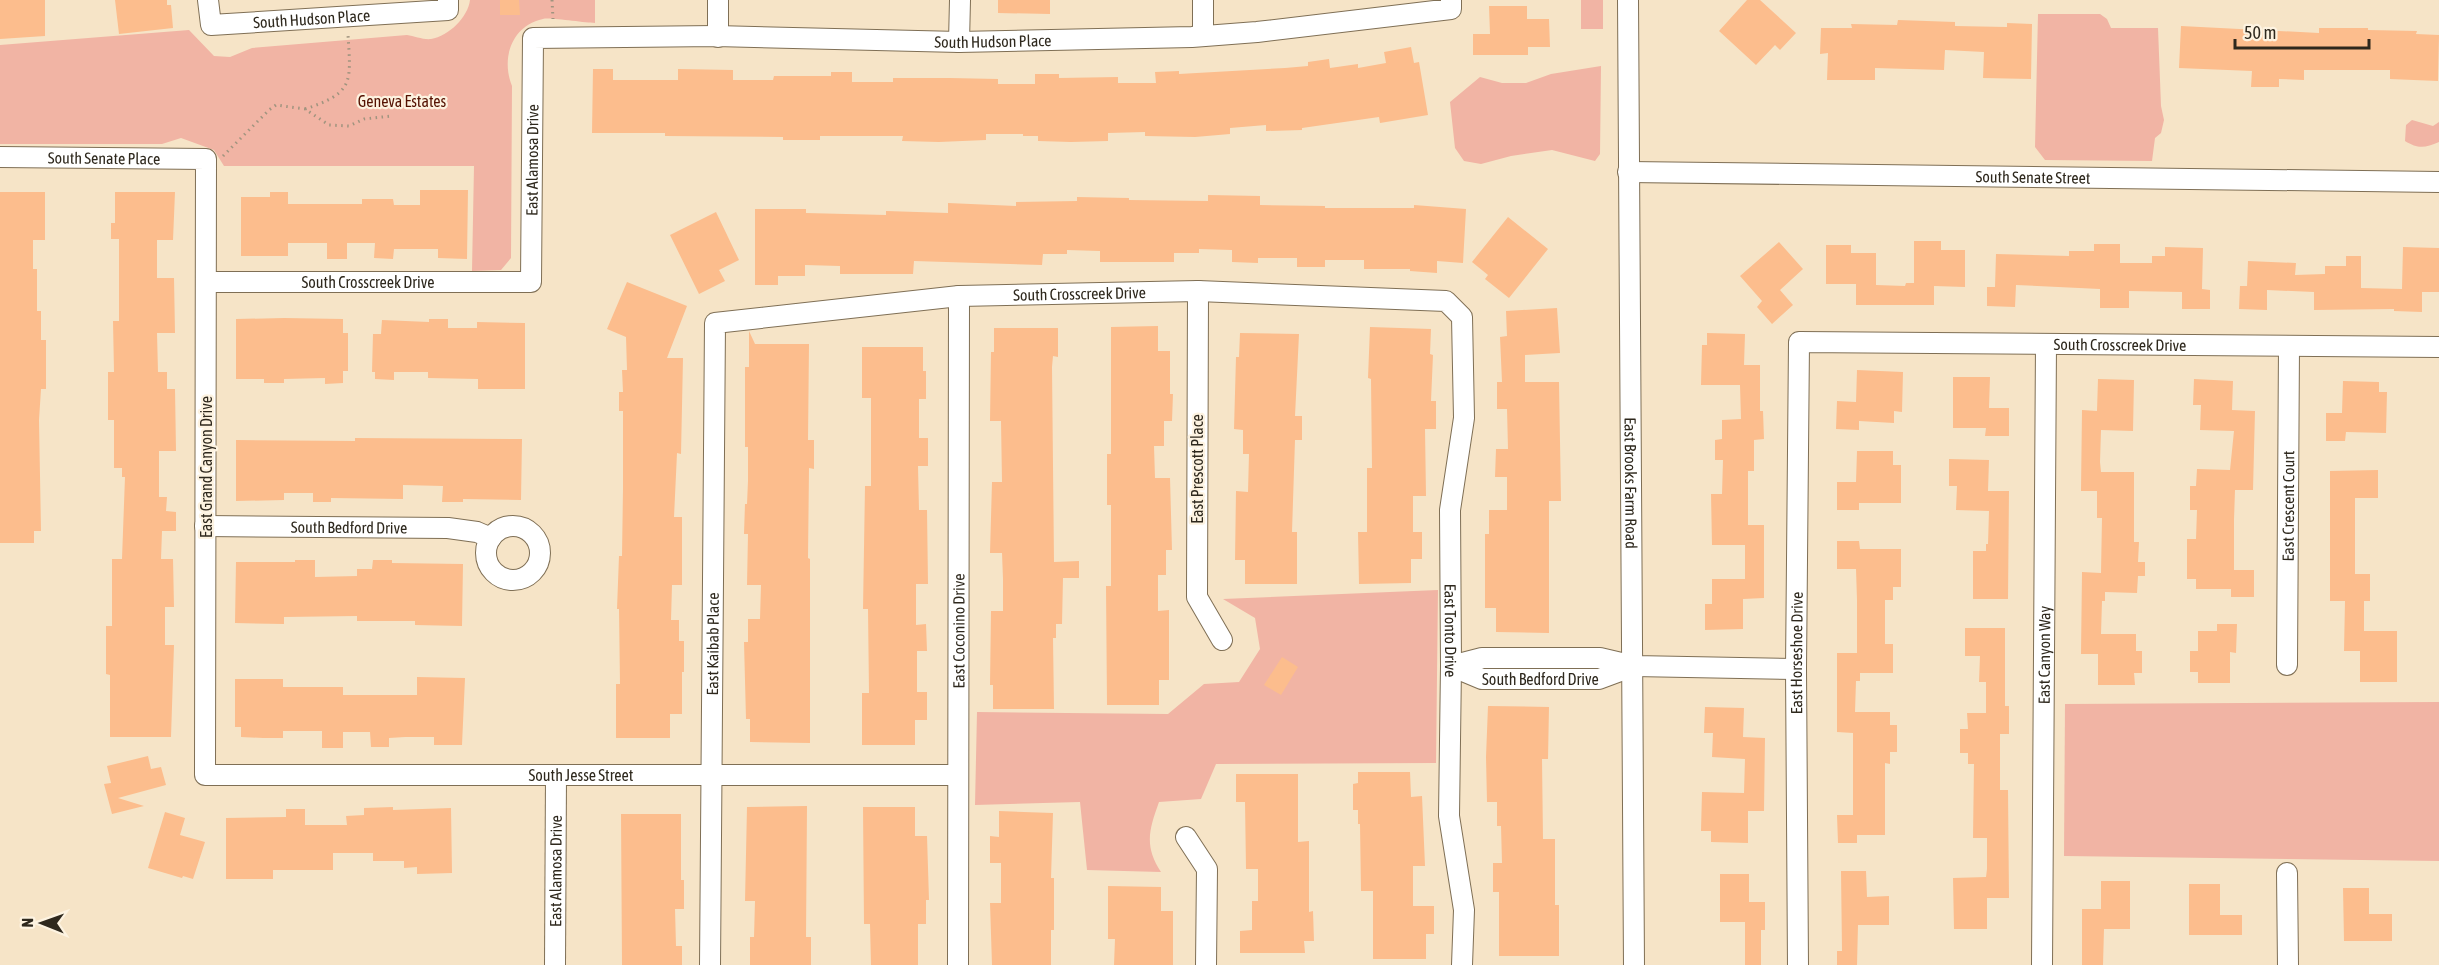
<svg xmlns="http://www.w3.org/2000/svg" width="2439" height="965" font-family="'Asap Condensed',sans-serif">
	<rect width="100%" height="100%" fill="#f6e4c7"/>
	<!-- green -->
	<g fill="#f1b4a4">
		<path d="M470,0H595V23C585,23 549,17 543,19C511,26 501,59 512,86L511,258L501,270L472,271L474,166H224L214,150L181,138L162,144H0V45L189,30L214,56L230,57L252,48L407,35C414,36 424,40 431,39C449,36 468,17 470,0Z"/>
		<rect x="1581" y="0" width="22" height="29"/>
		<polygon points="2038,14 2100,14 2107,19 2111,28 2158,28 2161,106 2164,120 2161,133 2155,138 2152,161 2045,160 2035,147"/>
		<polygon points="1601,66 1600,154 1595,161 1552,150 1511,156 1481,164 1464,161 1455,148 1450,102 1480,77 1502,83 1526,83 1551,74"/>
		<path d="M2412,120L2433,126L2439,122V142C2425,148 2418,149 2405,141L2406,125Z"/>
		<path d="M1438,590L1436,763L1216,764L1201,799L1159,802C1149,830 1144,846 1161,872L1087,870L1080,802L975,805L977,712L1168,714L1204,684L1239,682L1260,649L1255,618L1223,599Z"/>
		<polygon points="2439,702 2439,861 2064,856 2065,704"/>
	</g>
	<!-- building -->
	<g fill="#fcbd8d">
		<polygon points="0,0 45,0 45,36 0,39"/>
		<polygon points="115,0 167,0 167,5 171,5 173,28 119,34"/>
		<polygon points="500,0 519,0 520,15 500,15"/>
		<polygon points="998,0 1050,0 1050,14 998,13"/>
		<polygon points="1747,0 1760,0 1796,33 1780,50 1775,45 1756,65 1719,31"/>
		<polygon points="1489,6 1527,6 1527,19 1549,19 1550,47 1528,47 1528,55 1473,55 1473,34 1490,34"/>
		<polygon points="1898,20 1955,22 1955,26 2007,27 2007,23 2032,24 2031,79 1983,78 1984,52 1945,50 1944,70 1875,68 1875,80 1827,80 1828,53 1820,54 1821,28 1852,28 1851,24 1897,25"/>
		<polygon points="2181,26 2319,33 2319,28 2368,28 2368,30 2417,31 2416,34 2439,35 2438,81 2390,79 2390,70 2304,70 2304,80 2279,79 2279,87 2251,87 2252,71 2179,68"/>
		<polygon points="1411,47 1414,63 1419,62 1428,115 1380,123 1379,117 1302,128 1302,130 1266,131 1266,125 1230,128 1230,134 1195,137 1145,136 1145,132 1108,133 1108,141 1071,142 1038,141 1038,136 1023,136 1023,134 986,134 986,140 939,142 902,141 903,136 820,136 820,140 783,140 783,137 665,136 665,133 592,133 593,69 613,69 613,80 678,80 678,69 733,70 733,80 773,80 774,76 831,76 831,72 852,72 852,82 893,82 893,78 950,78 998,79 998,84 1035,84 1035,74 1059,74 1059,78 1118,77 1118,83 1156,83 1155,72 1179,71 1179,74 1285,68 1308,66 1308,62 1329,59 1330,68 1358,64 1358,68 1386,63 1384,52"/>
		<polygon points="420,190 468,190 467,259 438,258 438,249 394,249 393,259 374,258 375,243 347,243 347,259 327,259 327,243 288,243 288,256 241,256 241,197 270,197 270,192 288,192 288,204 362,204 362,199 393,199 394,205 420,205"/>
		<polygon points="0,192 45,192 45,240 33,240 33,269 37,269 37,311 41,311 41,340 46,340 46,389 41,389 39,420 41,531 34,531 34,543 0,543"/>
		<polygon points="115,192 175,192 173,240 157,240 157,278 174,278 175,333 157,333 158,372 167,372 167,389 175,389 176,451 159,451 159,497 167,497 166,511 176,512 176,531 162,531 161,559 173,559 174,607 165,607 165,645 174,645 171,737 110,737 110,675 106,674 106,626 112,626 112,559 122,559 125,477 122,477 122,468 114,468 114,420 108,420 108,372 114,372 113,321 119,321 119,239 111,239 111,223 115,223"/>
		<polygon points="1208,195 1260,196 1260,205 1325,206 1325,208 1414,208 1414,205 1466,209 1463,263 1437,261 1437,273 1410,271 1410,269 1364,269 1364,260 1325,260 1325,267 1297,267 1297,258 1258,258 1258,263 1232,262 1232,250 1199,249 1199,253 1174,253 1174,262 1100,262 1100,251 1067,250 1067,254 1043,254 1042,265 914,261 913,274 840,274 840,266 805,265 805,276 778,276 778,285 755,285 755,209 806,209 806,213 886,215 886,211 948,213 948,203 1016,206 1016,202 1077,201 1077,197 1129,198 1129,200 1208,201"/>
		<polygon points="716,212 739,260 719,270 725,281 699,294 670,235"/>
		<polygon points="1508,217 1548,249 1509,298 1485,279 1488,275 1472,262"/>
		<polygon points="1914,241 1941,241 1941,250 1965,250 1965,287 1934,286 1934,305 1856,305 1856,284 1826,284 1826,245 1851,245 1851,253 1876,253 1876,285 1905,286 1906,283 1914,283"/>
		<polygon points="1779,242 1803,269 1780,290 1793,305 1772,324 1757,307 1762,301 1740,276"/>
		<polygon points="2094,244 2120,244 2120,263 2152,263 2152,256 2165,256 2165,247 2203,248 2202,289 2210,290 2210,309 2182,309 2182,292 2129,291 2129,308 2100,308 2100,289 2016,285 2015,307 1987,306 1987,287 1995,287 1996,254 2069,256 2069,251 2094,251"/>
		<polygon points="2403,247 2439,248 2439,292 2422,292 2422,312 2394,311 2394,309 2314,310 2314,292 2267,290 2267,310 2239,309 2240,286 2247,286 2248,261 2296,263 2295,275 2325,274 2325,266 2346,266 2346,256 2361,256 2361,288 2402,289"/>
		<polygon points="627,282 687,306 667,358 683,358 681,454 677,453 674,517 682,517 682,585 672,585 671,620 679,620 679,641 684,641 684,672 682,672 682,714 670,714 670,738 616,738 616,684 620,684 619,609 617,609 619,556 622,556 623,489 623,411 619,411 619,392 623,392 622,370 627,370 626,337 607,329"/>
		<polygon points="1557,308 1560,353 1525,355 1525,382 1559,382 1561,501 1549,501 1549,633 1496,632 1496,608 1485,608 1485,534 1489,534 1489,510 1507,510 1507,477 1495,477 1496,449 1508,449 1507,409 1497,409 1497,382 1502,382 1500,337 1507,336 1506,311"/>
		<polygon points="284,318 343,319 343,333 348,333 348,371 343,371 343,383 325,384 325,378 284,379 284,383 264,383 264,379 236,379 236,319"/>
		<polygon points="429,319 448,319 448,328 477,328 477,322 525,323 525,389 478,389 478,379 428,378 428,372 394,372 394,380 375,379 375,372 372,372 373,334 381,334 382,320 429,322"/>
		<polygon points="1158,326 1158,351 1170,351 1170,394 1173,394 1172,421 1164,421 1164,446 1154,446 1155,478 1170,478 1172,550 1166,550 1166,575 1158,575 1158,611 1169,610 1169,680 1159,680 1159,705 1107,705 1106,586 1111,586 1111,505 1107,505 1107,454 1111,454 1111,327"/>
		<polygon points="1370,327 1431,329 1430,354 1433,355 1431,401 1436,401 1436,429 1425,429 1426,496 1413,496 1413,532 1422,532 1422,559 1411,559 1411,583 1359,584 1358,532 1367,532 1367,468 1372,468 1371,379 1368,378"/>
		<polygon points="994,328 1058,328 1058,357 1053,356 1052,367 1054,562 1079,561 1079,578 1063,578 1062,624 1056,624 1056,638 1053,638 1054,709 993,709 993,685 990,685 991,611 1003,611 1003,579 1002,553 990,553 992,482 1002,482 1001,421 990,421 991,352 994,352"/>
		<polygon points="749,331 755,344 809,344 808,440 814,440 814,469 809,468 808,558 810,559 810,743 750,742 750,719 746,719 744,642 748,642 748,619 760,619 761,585 747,585 748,534 744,534 745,504 747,504 748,481 748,447 745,447 745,367 749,367"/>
		<polygon points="1240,333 1299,334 1295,416 1302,416 1302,440 1295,440 1292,532 1297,532 1297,584 1245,584 1245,560 1235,560 1236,491 1248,492 1249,454 1243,454 1243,430 1234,429 1236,357 1239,357"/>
		<polygon points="1707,333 1745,334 1744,365 1760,365 1760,411 1763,411 1764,439 1754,440 1754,471 1748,471 1748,525 1764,525 1764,598 1743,599 1743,629 1705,630 1705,604 1712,604 1712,579 1745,579 1745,545 1712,545 1711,494 1722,494 1723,460 1715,460 1715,440 1722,439 1722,420 1741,419 1740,385 1701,385 1702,345 1707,345"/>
		<polygon points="862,347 923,347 923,371 926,371 926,399 919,399 919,438 928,438 928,466 918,466 919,510 927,510 928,584 916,584 916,625 926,624 927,651 917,651 917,692 927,692 927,720 915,720 915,745 862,745 862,693 869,693 868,609 863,609 865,486 871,486 871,398 862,398"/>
		<polygon points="1857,370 1903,372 1902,412 1894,411 1894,423 1859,421 1859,430 1836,429 1837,401 1856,402"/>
		<polygon points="1953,377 1990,377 1989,408 2009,408 2009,436 1985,436 1986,428 1953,428"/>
		<polygon points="2098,379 2134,380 2133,431 2101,430 2100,462 2101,472 2134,472 2134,542 2139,542 2138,562 2145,562 2145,576 2138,576 2137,593 2105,592 2105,601 2102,601 2101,634 2136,634 2136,651 2142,651 2142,673 2134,673 2135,685 2098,685 2098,654 2081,654 2082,572 2101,573 2102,518 2097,518 2097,491 2081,491 2082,410 2097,411"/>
		<polygon points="2194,379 2233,381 2232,410 2255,411 2253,490 2235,490 2234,520 2234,570 2254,570 2254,597 2231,597 2231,589 2196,589 2196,579 2187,579 2187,539 2196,539 2197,510 2190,510 2190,486 2196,486 2197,469 2230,470 2234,431 2200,430 2201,405 2193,405"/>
		<polygon points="2343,381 2379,382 2379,392 2387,392 2386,433 2346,432 2345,441 2326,441 2326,413 2342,413"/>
		<polygon points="355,438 522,439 521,500 463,499 463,502 442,502 443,486 403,485 403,499 331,498 331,502 313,502 313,493 284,493 284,500 236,501 236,440 355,441"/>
		<polygon points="1857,451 1893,451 1893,465 1901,465 1901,503 1859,503 1859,510 1837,510 1837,482 1856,482"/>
		<polygon points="1949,459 1989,460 1988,491 2009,491 2008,599 1973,599 1973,551 1986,551 1986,544 1988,544 1989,511 1956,510 1957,486 1949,486"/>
		<polygon points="2378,470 2378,498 2355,498 2355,574 2370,574 2370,601 2364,601 2364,631 2397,631 2397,682 2360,682 2360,651 2344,651 2345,601 2330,601 2330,471"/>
		<polygon points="1837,541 1859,541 1860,549 1901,549 1901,587 1893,587 1893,600 1885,600 1885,644 1893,644 1893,673 1860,673 1860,681 1856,681 1855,712 1890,712 1890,725 1897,725 1897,752 1890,752 1890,764 1885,763 1885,835 1857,835 1857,843 1838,843 1837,815 1853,815 1853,733 1837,732 1837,653 1857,653 1857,600 1856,569 1837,569"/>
		<polygon points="295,560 315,560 315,577 357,576 357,569 372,569 373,560 392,560 392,563 463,564 462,626 415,625 415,621 357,621 357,616 284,617 284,624 235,623 236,562 295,562"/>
		<polygon points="2217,624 2237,624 2236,653 2230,652 2230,683 2198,683 2198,672 2190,672 2190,651 2198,651 2198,631 2217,631"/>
		<polygon points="1965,628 2005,628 2005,706 2009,706 2009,734 2000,734 2000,790 2008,790 2009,898 1987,898 1987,929 1954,929 1953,878 1986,877 1987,869 1987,838 1973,838 1974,764 1968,764 1968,753 1960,753 1960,729 1968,729 1967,713 1986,713 1986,682 1979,682 1980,656 1965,656"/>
		<polygon points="1282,657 1298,667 1281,695 1264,685"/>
		<polygon points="417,677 465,678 462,745 434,745 434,737 405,737 389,738 389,747 371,747 370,732 343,732 343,748 322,748 322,731 283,731 283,738 263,738 241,737 241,727 235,727 235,679 283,679 283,687 343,687 343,695 417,695"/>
		<polygon points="1488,706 1549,707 1548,759 1542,759 1543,839 1555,839 1555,905 1559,905 1559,956 1499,956 1499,892 1493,892 1493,863 1502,863 1501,826 1497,826 1497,802 1487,802 1486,757"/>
		<polygon points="1705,707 1744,708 1743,737 1765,738 1764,811 1748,811 1748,843 1711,842 1711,831 1701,831 1702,792 1744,793 1745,759 1712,757 1713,733 1704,733"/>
		<polygon points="148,756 151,769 161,767 166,785 118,798 144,806 112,814 104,784 111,783 107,766"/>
		<polygon points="1358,772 1410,772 1411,797 1422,796 1425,866 1413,866 1413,906 1434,906 1434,934 1426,934 1426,959 1373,959 1373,891 1361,891 1360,824 1358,824 1358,810 1353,810 1353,784 1358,783"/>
		<polygon points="1236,774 1298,774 1298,842 1309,841 1309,912 1313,911 1314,941 1304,941 1305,953 1240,953 1240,931 1252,930 1252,901 1258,901 1258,869 1246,869 1245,802 1236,802"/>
		<polygon points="807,806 806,937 811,937 811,965 750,965 750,937 754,937 755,901 745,901 747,807"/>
		<polygon points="393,807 393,810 451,808 452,873 417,874 417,867 404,868 404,861 373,861 373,853 333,853 333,870 273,870 273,879 226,879 226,818 286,817 286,809 305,809 305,825 347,825 346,816 364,815 364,808"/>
		<polygon points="863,807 915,807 915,836 927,836 929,900 926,900 926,924 918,924 918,965 871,965 870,924 864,924"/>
		<polygon points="999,811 1053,813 1051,878 1054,878 1054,930 1051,930 1051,965 992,965 990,903 1001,903 1001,863 990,863 990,836 999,837"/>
		<polygon points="165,812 185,818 180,835 205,842 193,879 183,876 182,878 148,868"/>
		<polygon points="621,814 681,814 681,880 684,880 684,909 675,909 676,946 682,946 682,965 622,965"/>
		<polygon points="1841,871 1866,871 1867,897 1889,896 1889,925 1858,925 1857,965 1837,965 1837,951 1842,951"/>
		<polygon points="1720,874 1749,874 1749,902 1765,902 1765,930 1761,930 1761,965 1745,965 1745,922 1720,922"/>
		<polygon points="2101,881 2130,881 2130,929 2104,929 2103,965 2082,965 2082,909 2101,909"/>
		<polygon points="2189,884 2220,884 2220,915 2242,915 2242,935 2189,935"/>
		<polygon points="1108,886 1161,887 1161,911 1173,911 1173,965 1114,965 1115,939 1108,939"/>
		<polygon points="2343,888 2369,888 2369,914 2392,914 2392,941 2344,941"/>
	</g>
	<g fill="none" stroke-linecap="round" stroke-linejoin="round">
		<defs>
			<g id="street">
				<path id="s1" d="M208,0L211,25L448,10V0"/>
				<path id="s2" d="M1628,0C1628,322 1634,643 1634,965"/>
				<polyline points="1203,36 1203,0"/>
				<polyline points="718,37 718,0"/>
				<polyline points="959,42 960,0"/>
				<path id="s3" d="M0,157L206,159L205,775H958"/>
				<path id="s4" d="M1628,172L2439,182"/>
				<path id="s5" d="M206,282H531L533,38L716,36L959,42L1192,37L1257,32L1451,9V0"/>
				<polyline points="1198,291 1197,597 1222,640"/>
				<path id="s6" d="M205,526L448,528L477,532L491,538"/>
				<circle cx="513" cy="553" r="27"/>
				<path id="s7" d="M2287,665L2289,346"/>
				<polyline points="1451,666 1482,658 1600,658 1634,666 1796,669"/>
				<path id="s8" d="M1451,666L1482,679H1599L1634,666"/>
				<polyline points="1186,837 1207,869 1206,965"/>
				<polyline points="2287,873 2288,965"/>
				<path id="s9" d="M555,965L556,775"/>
				<path id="s10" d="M710,965L715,323L959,296L1198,291L1446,301L1462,317L1464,418L1450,510L1451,666L1449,816L1464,910L1462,965"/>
				<path id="s11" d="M958,965L959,296"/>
				<path id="s12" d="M1798,965L1796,669L1799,342L2439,347"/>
				<path id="s13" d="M2042,965L2046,344"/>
			</g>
		</defs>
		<!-- street casing -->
		<use href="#street" stroke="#7f6f55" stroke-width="22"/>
		<!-- path -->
		<g stroke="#a1947f" stroke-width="3" stroke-dasharray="1.5 4.5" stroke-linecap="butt">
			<polyline points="552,0 553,19"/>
			<path d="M305,109C354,93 351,82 348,35"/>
			<polyline points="223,156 269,110 276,105 305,109 329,125 349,126 364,119 391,116"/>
		</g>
		<!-- street -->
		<use href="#street" stroke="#fff" stroke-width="20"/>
	</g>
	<g text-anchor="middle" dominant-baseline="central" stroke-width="4.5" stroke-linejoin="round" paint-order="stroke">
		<!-- street labels -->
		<g font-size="16" fill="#2e281d" stroke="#fdf3e1">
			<text stroke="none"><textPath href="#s1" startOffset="126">South Hudson Place</textPath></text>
			<text stroke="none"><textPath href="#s5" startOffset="1029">South Hudson Place</textPath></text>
			<text stroke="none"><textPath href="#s3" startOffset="104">South Senate Place</textPath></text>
			<text stroke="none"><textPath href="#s5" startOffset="447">East Alamosa Drive</textPath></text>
			<text stroke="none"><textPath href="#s4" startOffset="405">South Senate Street</textPath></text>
			<text stroke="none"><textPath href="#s5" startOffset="162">South Crosscreek Drive</textPath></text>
			<text stroke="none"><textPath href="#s10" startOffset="1008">South Crosscreek Drive</textPath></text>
			<text stroke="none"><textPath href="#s12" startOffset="944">South Crosscreek Drive</textPath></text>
			<text transform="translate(206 467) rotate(-90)">East Grand Canyon Drive</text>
			<text transform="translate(1197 469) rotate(-90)">East Prescott Place</text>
			<text stroke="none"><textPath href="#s2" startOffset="483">East Brooks Farm Road</textPath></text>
			<text stroke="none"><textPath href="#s7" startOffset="159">East Crescent Court</textPath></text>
			<text stroke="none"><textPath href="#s6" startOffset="144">South Bedford Drive</textPath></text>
			<text stroke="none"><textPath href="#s10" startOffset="1712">East Tonto Drive</textPath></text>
			<text stroke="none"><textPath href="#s11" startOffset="334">East Coconino Drive</textPath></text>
			<text stroke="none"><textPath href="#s10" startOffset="321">East Kaibab Place</textPath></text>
			<text stroke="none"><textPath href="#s12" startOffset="312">East Horseshoe Drive</textPath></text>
			<text stroke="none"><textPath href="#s13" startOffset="310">East Canyon Way</textPath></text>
			<text stroke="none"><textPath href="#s8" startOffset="92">South Bedford Drive</textPath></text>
			<text stroke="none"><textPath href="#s3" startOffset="1198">South Jesse Street</textPath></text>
			<text stroke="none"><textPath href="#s9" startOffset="94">East Alamosa Drive</textPath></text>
		</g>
		<!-- park labels -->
		<g font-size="16" fill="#541101" stroke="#fdf3e1">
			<text x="402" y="101">Geneva Estates</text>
		</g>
	</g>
	<!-- north arrow -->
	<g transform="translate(42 923) rotate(271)" stroke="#fdf3e1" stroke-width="4.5" paint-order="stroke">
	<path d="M0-4.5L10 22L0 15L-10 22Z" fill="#2e281d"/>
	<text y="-9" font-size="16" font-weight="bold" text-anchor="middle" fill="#2e281d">N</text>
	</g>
	<!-- scale -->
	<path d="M2235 39v9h134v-9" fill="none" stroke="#2e281d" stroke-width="3"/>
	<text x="2244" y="39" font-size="18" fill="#2e281d" stroke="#fdf3e1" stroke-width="4.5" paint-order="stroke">50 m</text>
</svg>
